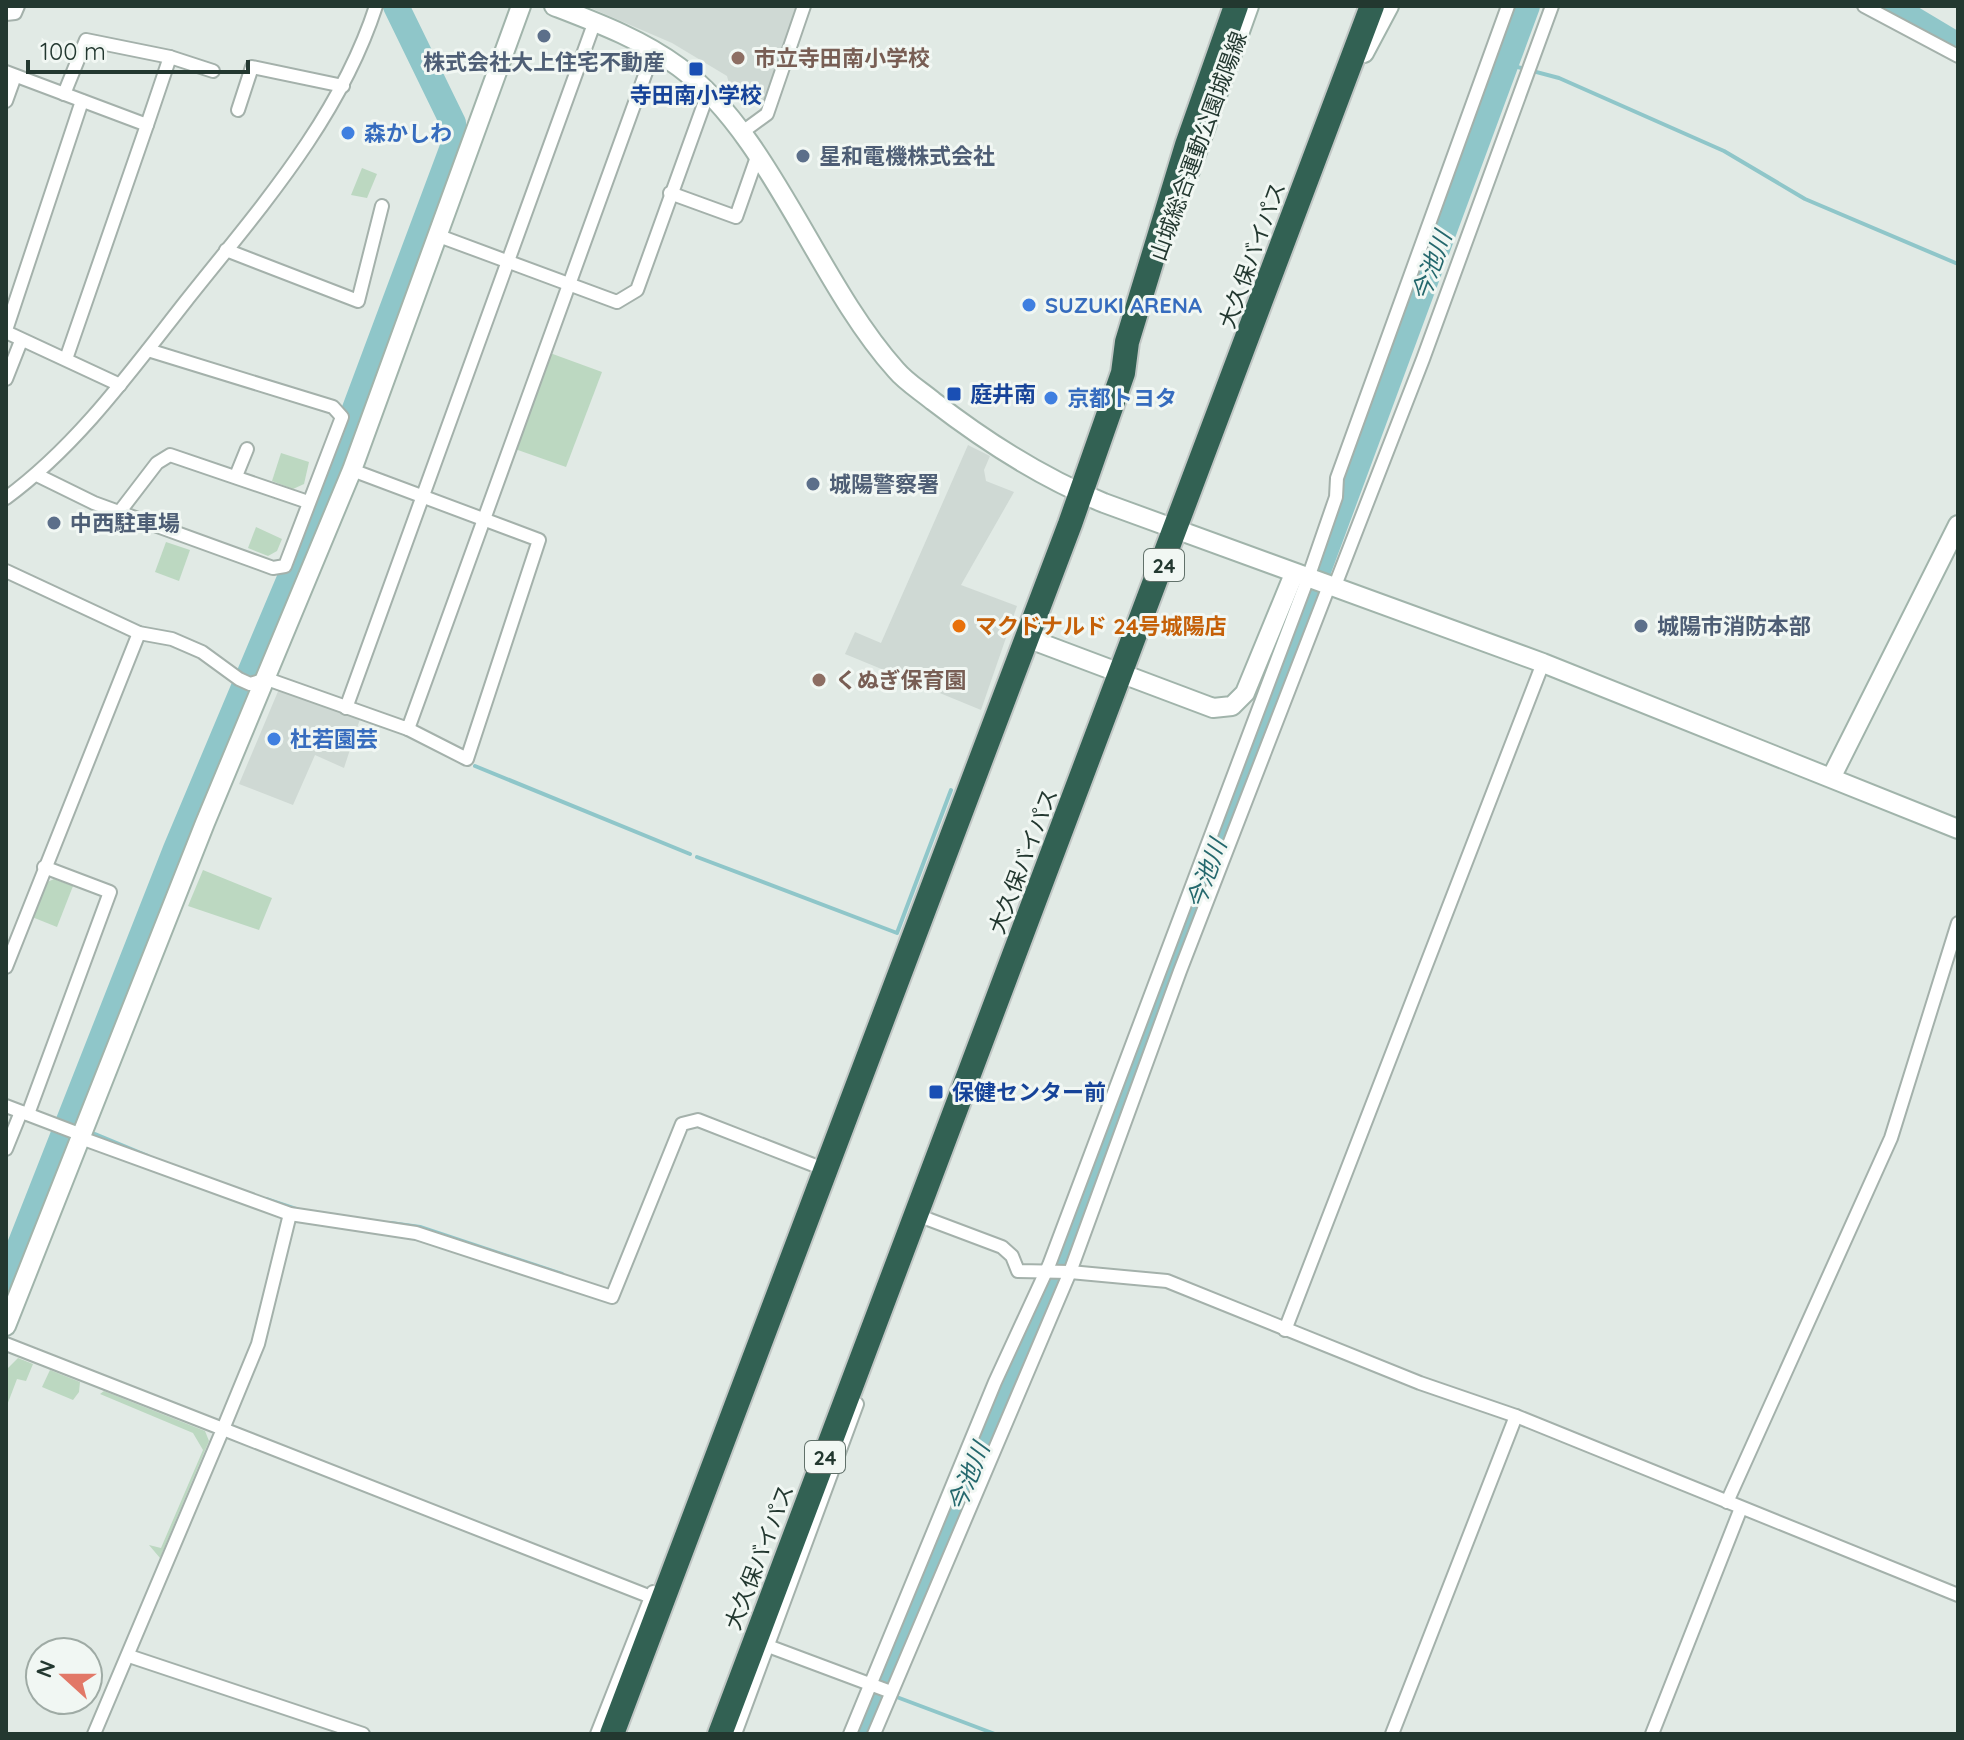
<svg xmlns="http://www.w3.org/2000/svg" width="1964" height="1740" font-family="Quicksand,'Noto Sans JP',sans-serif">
	<rect width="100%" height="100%" fill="#e1eae5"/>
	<!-- built -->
	<g fill="#cfd9d4">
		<polygon points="586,6 799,6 762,107 756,99 730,87 727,76 672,43"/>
		<polygon points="968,445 990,456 984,470 986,481 1014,492 961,585 1017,606 981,710 845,654 855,632 881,643"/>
		<polygon points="279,689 360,719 344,768 315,755 293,805 239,784"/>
	</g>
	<!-- green -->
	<g fill="#bcd8c1">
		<polygon points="362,168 377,174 367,198 351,195"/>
		<polygon points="550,353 602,372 566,467 515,449"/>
		<polygon points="281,453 309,462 304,484 293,489 272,481"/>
		<polygon points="256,527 282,539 277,551 268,556 248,548"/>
		<polygon points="166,542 190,550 179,581 155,572"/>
		<polygon points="203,870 272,898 259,930 188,906"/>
		<polygon points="54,879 73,886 57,927 32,917 45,883"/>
		<polygon points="18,1358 33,1364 26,1381 17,1379 6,1408 6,1370"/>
		<polygon points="50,1370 80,1382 79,1392 73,1400 42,1387"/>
		<polygon points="104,1391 205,1431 209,1441 160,1558 149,1545 161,1548 203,1450 193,1433 100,1394"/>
	</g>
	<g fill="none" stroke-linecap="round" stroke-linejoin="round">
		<!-- stream -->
		<g stroke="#8fc6c9" stroke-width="4">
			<polyline points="1506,64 1559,78 1724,151 1805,199 1958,264"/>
			<polyline points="475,766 690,854"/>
			<polyline points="697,857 897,933 951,790"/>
			<polyline points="95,1134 148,1156"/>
			<polyline points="266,1199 299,1210"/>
			<polyline points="391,1223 420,1227 562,1274"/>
			<polyline points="894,1696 995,1734"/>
		</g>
		<!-- river -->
		<g stroke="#8fc6c9" stroke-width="26">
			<polyline points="1891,6 1958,46"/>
			<polyline points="6,1281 176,849 306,540 454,144 453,123 396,6"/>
			<polyline points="864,1734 1006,1384 1063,1260 1527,6"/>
		</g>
		<defs>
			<g id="street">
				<polyline points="1864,6 1958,56"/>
				<polyline points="6,14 15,13 18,6"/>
				<polyline points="6,72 147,125 66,359"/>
				<polyline points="64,94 86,40 170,57 213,71"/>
				<polyline points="6,101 15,76"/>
				<polyline points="238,110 252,67 343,86"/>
				<polyline points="147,125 170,57"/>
				<polyline points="741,133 767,114 804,6"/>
				<polyline points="670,193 736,217 757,157"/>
				<polyline points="439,236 617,302 637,290 708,93"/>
				<polyline points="226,250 358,301 382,206"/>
				<polyline points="6,330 82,101"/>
				<polyline points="6,332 120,385"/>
				<polyline points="6,379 21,341"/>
				<polyline points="352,470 539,540 467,759 408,729"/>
				<polyline points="37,475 94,503 273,568 285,566 342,417 333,407 148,350"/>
				<polyline points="236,476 247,449"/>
				<path d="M6,498C78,445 131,371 186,301C259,209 339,120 376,6"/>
				<polyline points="121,510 157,463 170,455 308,502"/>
				<polyline points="6,571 139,633 172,639 202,652 239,679 250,684 267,679 408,729 654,50"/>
				<polyline points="1334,588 1423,359 1552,6"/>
				<polyline points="346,708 595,21"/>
				<polyline points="6,967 139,633"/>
				<polyline points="6,1106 82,1135"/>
				<polyline points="28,1114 110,892 44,867"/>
				<polyline points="81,1138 290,1214 416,1233 612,1297 682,1124 698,1120 816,1166 824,1176"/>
				<polyline points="6,1149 21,1112"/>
				<polyline points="290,1214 258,1344 223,1429 651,1597"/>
				<polyline points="917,1215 1002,1247 1012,1256 1018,1271 1070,1272 1167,1281 1420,1383 1516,1416 1958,1595"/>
				<polyline points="1285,1330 1543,663"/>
				<polyline points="6,1344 223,1429 94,1734"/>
				<polyline points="1727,1502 1891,1138 1958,923"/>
				<polyline points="768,1646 891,1692"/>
				<polyline points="129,1656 363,1734"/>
				<polyline points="597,1734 653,1592"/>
				<polyline points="735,1734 857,1404"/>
				<polyline points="850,1734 995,1382 1049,1265 1308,578 1336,497 1337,478 1508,6"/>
				<polyline points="874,1734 1070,1272 1180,971 1329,586"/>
				<polyline points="1392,1734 1516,1416"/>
				<polyline points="1652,1734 1741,1508"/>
			</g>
			<g id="secondary">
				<path d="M554,6C598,23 641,39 679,67C771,135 817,282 896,370C906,382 921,391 933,401C986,442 1042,478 1104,503L1543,663L1958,829"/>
				<polyline points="1364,53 1389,6"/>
				<polyline points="1190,171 1249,6"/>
				<polyline points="1027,638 1213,708 1232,706 1245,693 1294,574"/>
				<polyline points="1832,776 1958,525"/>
				<polyline points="6,1326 205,823 352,470 521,6"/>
			</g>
			<g id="highway">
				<polyline points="612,1734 1070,524 1123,373 1127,342 1187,145 1236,6"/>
				<polyline points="720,1734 1372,6"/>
			</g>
		</defs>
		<!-- street casing -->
		<use href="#street" stroke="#a4b1ab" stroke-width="16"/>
		<!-- secondary casing -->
		<use href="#secondary" stroke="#a1b4ab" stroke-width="22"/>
		<!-- highway casing -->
		<use href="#highway" stroke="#c1c7c5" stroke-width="28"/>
		<!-- street -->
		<use href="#street" stroke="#fff" stroke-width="12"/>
		<!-- secondary -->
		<use href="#secondary" stroke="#fff" stroke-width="18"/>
		<!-- highway -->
		<use href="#highway" stroke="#326153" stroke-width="24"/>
	</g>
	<!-- markers -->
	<g fill="#5c6f8a" stroke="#f1f7f3" stroke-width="3">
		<circle cx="544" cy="36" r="8"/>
		<circle cx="803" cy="156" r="8"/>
		<circle cx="813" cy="484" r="8"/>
		<circle cx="54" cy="523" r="8"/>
		<circle cx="1641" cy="626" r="8"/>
	</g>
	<g fill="#8d6e63" stroke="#f1f7f3" stroke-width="3">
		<circle cx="738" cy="58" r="8"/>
		<circle cx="819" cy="680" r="8"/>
	</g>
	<g fill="#1a4fb4" stroke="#f1f7f3" stroke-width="3">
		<rect x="688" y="61" width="16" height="16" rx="4"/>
		<rect x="946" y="386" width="16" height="16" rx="4"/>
		<rect x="928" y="1084" width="16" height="16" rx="4"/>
	</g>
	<g fill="#3f7fe0" stroke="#f1f7f3" stroke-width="3">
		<circle cx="348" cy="133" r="8"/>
		<circle cx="1029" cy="305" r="8"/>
		<circle cx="1051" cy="398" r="8"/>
		<circle cx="274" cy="739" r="8"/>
	</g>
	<circle fill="#e8710a" stroke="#f1f7f3" stroke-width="3" cx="959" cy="626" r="8"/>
	<g text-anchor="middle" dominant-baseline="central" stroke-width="6" stroke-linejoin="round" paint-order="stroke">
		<!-- shield labels -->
		<g fill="#f1f7f3" stroke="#61716a" stroke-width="2">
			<rect x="1144" y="549" width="40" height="32" rx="6"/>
			<rect x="805" y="1441" width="40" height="32" rx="6"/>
		</g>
		<g font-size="20" font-weight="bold" fill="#233830">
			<text x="1164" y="565">24</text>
			<text x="825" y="1457">24</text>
		</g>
		<!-- education labels -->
		<g font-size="22" font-weight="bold" fill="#785e54" stroke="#f1f7f3" text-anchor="start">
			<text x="754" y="58">市立寺田南小学校</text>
			<text x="835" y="680">くぬぎ保育園</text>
		</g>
		<!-- service labels -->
		<g font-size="22" font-weight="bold" fill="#4e5e75" stroke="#f1f7f3" text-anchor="start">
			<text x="544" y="62" text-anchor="middle">株式会社大上住宅不動産</text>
			<text x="819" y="156">星和電機株式会社</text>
			<text x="829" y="484">城陽警察署</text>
			<text x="70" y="523">中西駐車場</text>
			<text x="1657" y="626">城陽市消防本部</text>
		</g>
		<!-- transit labels -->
		<g font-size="22" font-weight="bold" fill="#164399" stroke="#f1f7f3" text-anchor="start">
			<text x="696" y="95" text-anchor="middle">寺田南小学校</text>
			<text x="970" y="394">庭井南</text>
			<text x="952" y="1092">保健センター前</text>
		</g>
		<!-- shop labels -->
		<g font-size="22" font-weight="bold" fill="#366cbe" stroke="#f1f7f3" text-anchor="start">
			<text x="364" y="133">森かしわ</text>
			<text x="1045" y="305">SUZUKI ARENA</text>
			<text x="1067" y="398">京都トヨタ</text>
			<text x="290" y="739">杜若園芸</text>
		</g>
		<!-- street labels -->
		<g font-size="22" fill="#233830" stroke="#f1f7f3">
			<text transform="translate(1198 146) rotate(-70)">山城総合運動公園城陽線</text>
			<text transform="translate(1252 255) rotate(-70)">大久保バイパス</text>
			<text transform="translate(1023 861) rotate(-69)">大久保バイパス</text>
			<text transform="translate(759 1557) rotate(-69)">大久保バイパス</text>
		</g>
		<!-- food labels -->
		<g font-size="22" font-weight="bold" fill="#c56008" stroke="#f1f7f3" text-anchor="start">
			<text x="975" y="626">マクドナルド 24号城陽店</text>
		</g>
		<!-- water labels -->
		<g font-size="24" font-style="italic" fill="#24686d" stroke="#f1f7f3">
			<text transform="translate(1431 266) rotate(-70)">今池川</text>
			<text transform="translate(1206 874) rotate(-70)">今池川</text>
			<text transform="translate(968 1477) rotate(-68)">今池川</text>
		</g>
	</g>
	<!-- border -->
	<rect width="1964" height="1740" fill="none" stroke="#233830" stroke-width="16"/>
	<!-- north arrow -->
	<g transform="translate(64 1676) rotate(291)"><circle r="38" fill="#f1f7f3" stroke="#9faba5" stroke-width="2"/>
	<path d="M0-6L14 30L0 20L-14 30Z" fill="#e27867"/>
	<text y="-12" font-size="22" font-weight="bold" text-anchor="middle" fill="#233830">N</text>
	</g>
	<!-- scale -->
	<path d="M28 60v12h220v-12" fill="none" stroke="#233830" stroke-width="4"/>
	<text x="40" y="60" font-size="24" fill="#233830" stroke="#f1f7f3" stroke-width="6" paint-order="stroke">100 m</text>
</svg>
